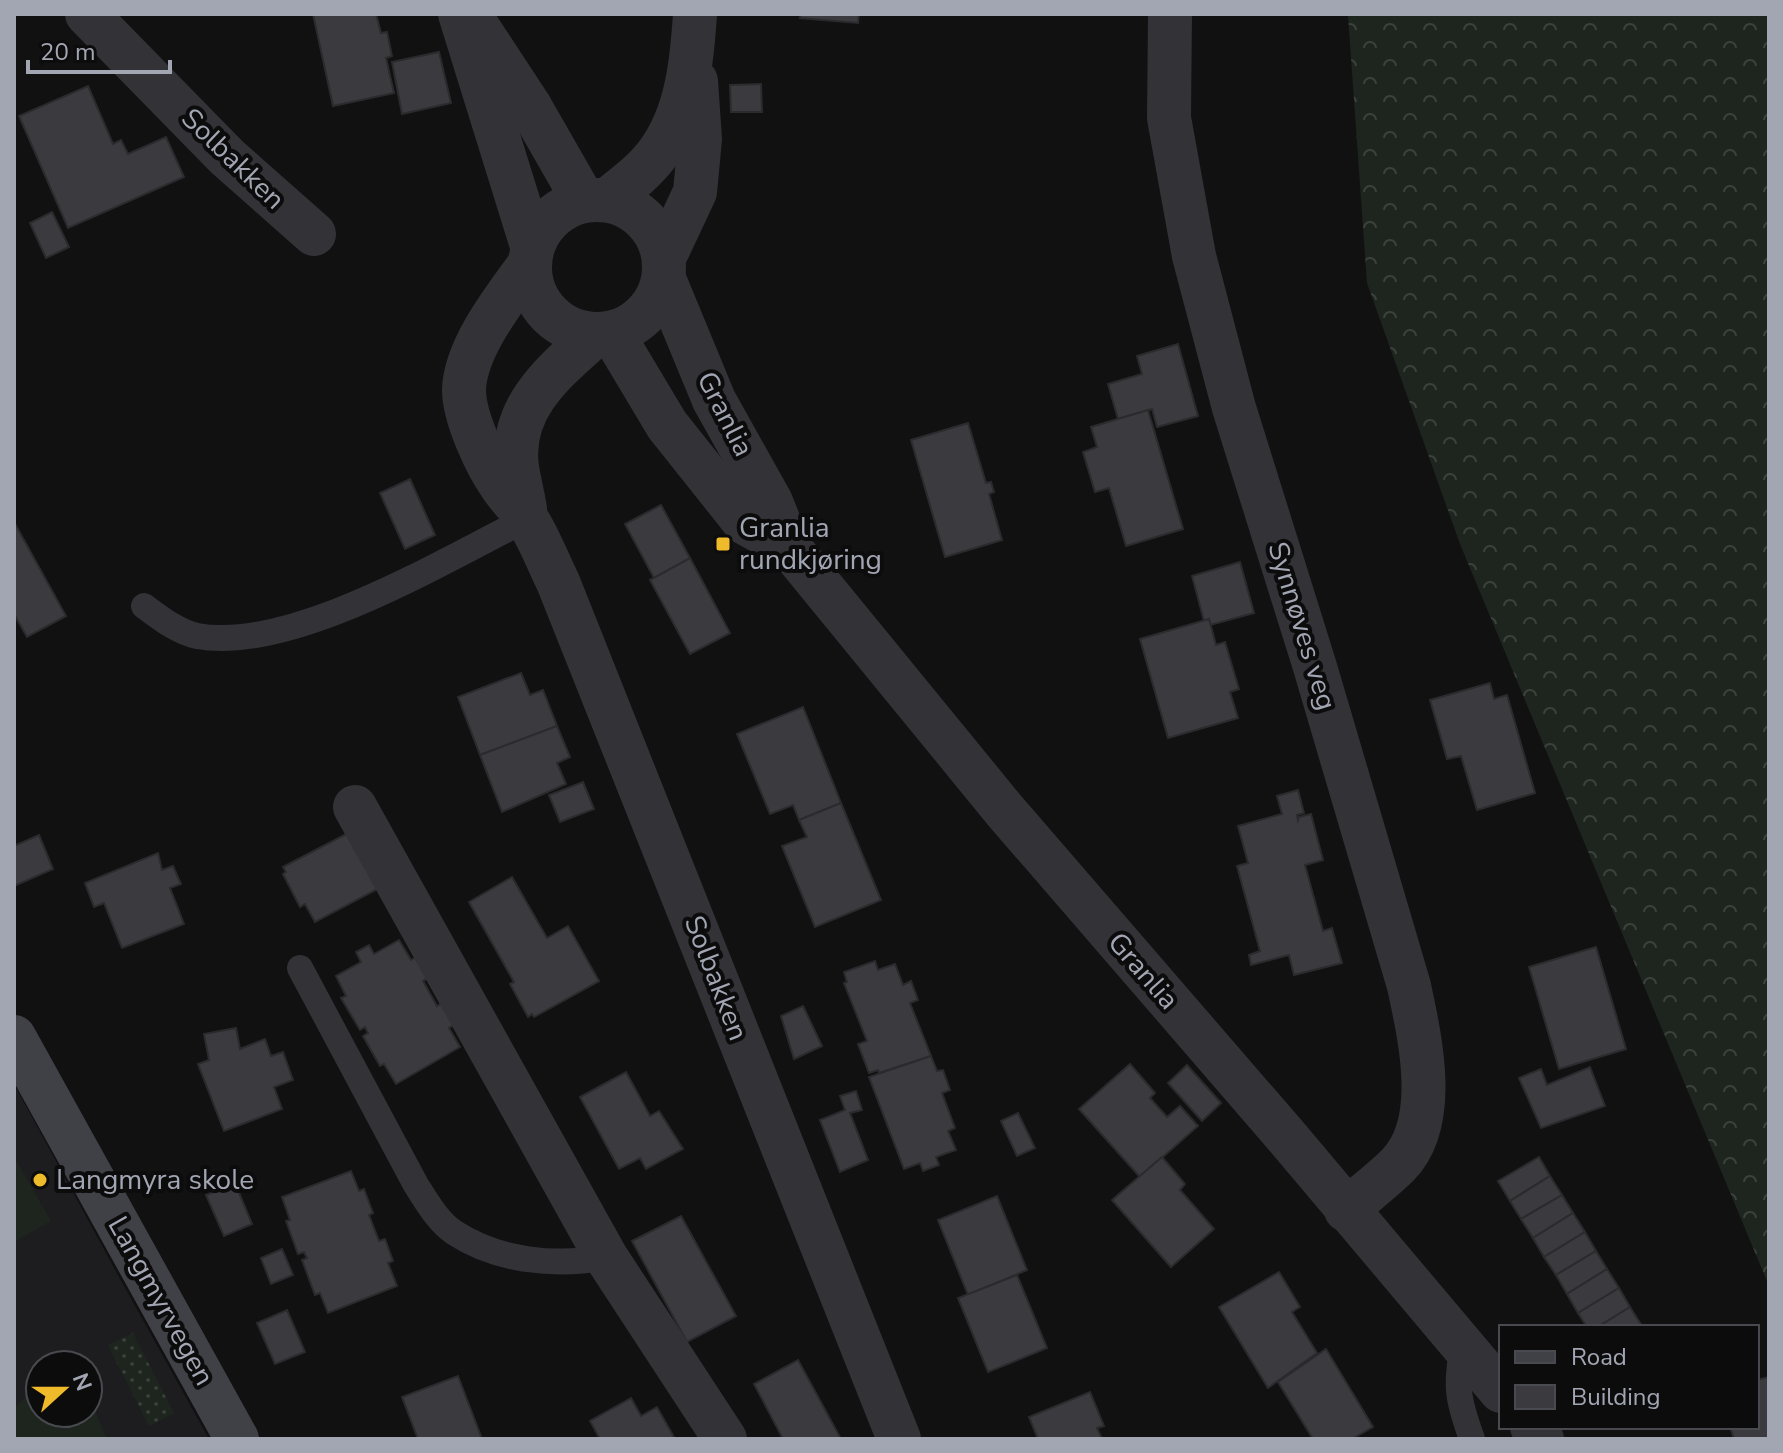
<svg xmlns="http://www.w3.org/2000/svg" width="1783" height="1453" font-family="'Nunito Sans',sans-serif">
	<defs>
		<pattern id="grass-dots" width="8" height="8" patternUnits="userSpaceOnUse" patternTransform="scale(2)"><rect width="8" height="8" fill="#1d251e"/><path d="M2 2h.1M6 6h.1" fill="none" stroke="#3b423c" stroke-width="1.8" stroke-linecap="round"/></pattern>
		<pattern id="forest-crowns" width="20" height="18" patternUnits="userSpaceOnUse" patternTransform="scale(2)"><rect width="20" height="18" fill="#1d251e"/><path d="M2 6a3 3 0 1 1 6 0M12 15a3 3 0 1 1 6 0" fill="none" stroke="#3b423c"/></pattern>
	</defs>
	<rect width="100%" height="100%" fill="#111112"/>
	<!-- built -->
	<path fill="#1d1d1f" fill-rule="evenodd" d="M14,1084L119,1277L209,1439H14ZM40,1365H88V1413H40Z"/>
	<!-- grass -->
	<polygon fill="url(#grass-dots)" points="133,1333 174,1413 149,1426 108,1345"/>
	<!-- forest -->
	<polygon fill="url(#forest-crowns)" points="1769,14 1769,1286 1460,544 1367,283 1348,15"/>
	<!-- pitch -->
	<g fill="#1d251e">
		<polygon points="14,1157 51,1221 14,1242"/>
		<polygon points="40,1389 40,1413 88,1413 88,1395 107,1439 14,1439 14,1409 26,1396"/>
	</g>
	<!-- building -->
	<g fill="#3b3b3f" stroke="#2b2b2e" stroke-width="2">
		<polygon points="313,14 376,14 381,33 387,32 392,56 386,58 394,93 333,106"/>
		<polygon points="801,14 859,14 858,23 800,18"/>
		<polygon points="439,52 451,103 402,114 392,62"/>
		<polygon points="761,84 762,112 731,112 730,85"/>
		<polygon points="88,86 113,144 121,140 128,154 166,137 184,177 68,228 19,116"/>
		<polygon points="52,212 69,247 46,258 30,223"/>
		<polygon points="1178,344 1198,416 1157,427 1152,409 1118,419 1108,384 1142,374 1137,356"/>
		<polygon points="1148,410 1183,529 1126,546 1109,488 1095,492 1083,452 1097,447 1091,427"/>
		<polygon points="968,423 986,483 991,482 994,492 989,494 1002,540 945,557 911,440"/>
		<polygon points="410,479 435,535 405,549 380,493"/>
		<polygon points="661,505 690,558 654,578 625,524"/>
		<polygon points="14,522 66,616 27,637 14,614"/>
		<polygon points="690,558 730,633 690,654 650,580"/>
		<polygon points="1240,562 1254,613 1210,625 1209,619 1204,621 1192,576"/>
		<polygon points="1209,619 1216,645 1225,642 1239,689 1230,692 1238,718 1168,738 1140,639"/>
		<polygon points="521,673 530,695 543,690 557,726 480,755 458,697"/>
		<polygon points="1490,683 1494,699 1507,695 1535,793 1477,810 1461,756 1447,759 1430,700"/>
		<polygon points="803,707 841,803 799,820 793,805 770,814 737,734"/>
		<polygon points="557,726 570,757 557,763 566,784 502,812 480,755"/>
		<polygon points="583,782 594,809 560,822 549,795"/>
		<polygon points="1298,790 1304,813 1297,815 1298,820 1299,817 1311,814 1323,860 1305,865 1323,931 1332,928 1342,963 1294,975 1289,955 1251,965 1249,955 1260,951 1237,866 1248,863 1238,826 1282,814 1277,796"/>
		<polygon points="841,803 881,900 815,927 782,846 807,837 799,820"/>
		<polygon points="350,832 389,883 315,922 305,904 300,907 283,874 286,872 283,867"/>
		<polygon points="39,835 53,869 14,886 14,846"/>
		<polygon points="158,853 162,870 173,866 181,884 170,888 184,924 122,948 104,903 94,907 85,883"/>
		<polygon points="512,877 547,938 568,926 599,981 534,1017 532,1014 528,1017 510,984 514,982 469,902"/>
		<polygon points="399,940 411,960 416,957 429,978 423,981 437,1006 442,1003 455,1024 449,1028 460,1047 396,1084 384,1064 380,1066 363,1036 368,1033 365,1027 360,1030 341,998 346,996 336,976 361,962 356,952 369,945 374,954"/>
		<polygon points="1596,947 1626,1049 1559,1069 1529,967"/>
		<polygon points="875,961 878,970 895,964 903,985 911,981 918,1000 910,1003 931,1056 879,1073 878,1070 869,1073 858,1044 867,1041 844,983 847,982 844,972"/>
		<polygon points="803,1006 822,1046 794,1059 781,1016"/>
		<polygon points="236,1028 240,1049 265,1039 271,1056 283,1052 293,1080 274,1087 282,1109 224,1131 198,1064 209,1060 204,1034"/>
		<polygon points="931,1056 937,1071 943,1070 950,1090 942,1093 955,1128 948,1131 956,1150 936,1157 939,1165 923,1171 920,1163 904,1169 869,1077"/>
		<polygon points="1130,1064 1155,1093 1150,1098 1167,1117 1180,1106 1198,1126 1140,1177 1079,1109"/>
		<polygon points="1187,1065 1221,1103 1202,1121 1168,1083"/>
		<polygon points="1590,1067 1605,1106 1541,1128 1519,1078 1541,1069 1547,1085"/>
		<polygon points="626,1072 650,1116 659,1111 683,1149 646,1169 640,1158 619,1169 580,1097"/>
		<polygon points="856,1091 862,1110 850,1113 868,1160 840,1172 820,1120 845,1110 840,1096"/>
		<polygon points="1018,1113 1035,1148 1017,1156 1001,1121"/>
		<polygon points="1162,1157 1185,1184 1180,1190 1214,1229 1171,1267 1112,1200"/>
		<polygon points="1539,1157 1550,1176 1510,1201 1498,1181"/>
		<polygon points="351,1171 359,1191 364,1189 373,1213 369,1215 379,1241 385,1239 393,1261 388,1263 397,1286 328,1313 320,1293 315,1295 302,1260 307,1258 304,1252 298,1254 286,1221 290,1220 282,1197"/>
		<polygon points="1550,1176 1562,1195 1521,1219 1510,1201"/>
		<polygon points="235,1183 252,1224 224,1236 206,1195"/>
		<polygon points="1562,1195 1573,1213 1533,1238 1521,1219"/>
		<polygon points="997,1196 1027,1270 968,1295 938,1220"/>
		<polygon points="1573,1213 1585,1232 1544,1257 1533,1238"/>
		<polygon points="681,1216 736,1316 687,1342 632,1241"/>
		<polygon points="1585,1232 1596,1251 1556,1275 1544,1257"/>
		<polygon points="282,1249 293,1275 271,1284 261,1258"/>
		<polygon points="1596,1251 1607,1269 1567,1294 1556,1275"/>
		<polygon points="1607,1269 1619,1288 1578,1313 1567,1294"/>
		<polygon points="1279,1272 1300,1307 1292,1312 1317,1353 1268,1388 1219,1307"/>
		<polygon points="1017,1275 1047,1348 988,1372 958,1298"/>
		<polygon points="1619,1288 1630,1307 1598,1327 1587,1327 1578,1313"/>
		<polygon points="1630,1307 1642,1326 1598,1327"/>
		<polygon points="287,1310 305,1352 275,1364 257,1323"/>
		<polygon points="1326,1349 1373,1427 1352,1439 1313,1439 1278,1382"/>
		<polygon points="798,1360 841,1439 783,1439 754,1384"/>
		<polygon points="458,1376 482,1439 418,1439 402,1397"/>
		<polygon points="1769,1377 1769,1439 1734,1439 1730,1427 1757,1427 1757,1380"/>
		<polygon points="1090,1392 1104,1426 1097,1428 1102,1439 1038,1439 1029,1417"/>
		<polygon points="631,1398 641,1416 657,1407 675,1439 600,1439 590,1421"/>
	</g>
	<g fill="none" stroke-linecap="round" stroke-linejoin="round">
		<!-- service -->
		<g stroke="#323237" stroke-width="26">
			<path d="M144,606C160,618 178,632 197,636C292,653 442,561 527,519"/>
			<path d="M300,968L416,1185C427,1202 438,1222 455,1233C498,1261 557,1267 606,1257"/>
			<path d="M1463,1346C1455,1387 1458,1400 1472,1439"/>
		</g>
		<!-- minor -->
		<g stroke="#323237" stroke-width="44">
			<polyline points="87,14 227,157 314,234"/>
			<path d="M1170,14L1169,118L1194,256L1234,408L1315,667L1409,986C1420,1038 1440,1122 1398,1165C1382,1181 1363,1195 1346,1210"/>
			<path d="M607,200C625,186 644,172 658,153C687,114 692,61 695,14"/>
			<polyline points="664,258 695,192 700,139 696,81"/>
			<polyline points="355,807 606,1257 725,1439"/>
		</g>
		<!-- tertiary -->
		<g stroke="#323237" stroke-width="44">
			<polyline points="460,14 532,246"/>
			<polyline points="479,29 529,105 584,201"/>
			<circle cx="597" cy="267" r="67"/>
			<path d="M529,265C505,298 465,348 464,390C464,417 486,465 502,487C510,499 521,509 528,521C540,540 548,562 558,582L899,1439"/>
			<polyline points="664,279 714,400 771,502 789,547 1005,811 1286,1136 1501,1391"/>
			<polyline points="612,333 667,425 745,523 789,547"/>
			<path d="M525,509C523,495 519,481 517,467C509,407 555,371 595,335"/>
			<polyline points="1532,1427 1542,1439"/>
		</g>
		<!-- secondary -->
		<polyline stroke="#404147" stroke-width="44" points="14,1037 237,1439"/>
	</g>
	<!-- markers -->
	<g fill="#f0bb2b" stroke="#0c0c0d" stroke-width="3">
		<rect x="715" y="536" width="16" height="16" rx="4"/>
		<circle cx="40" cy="1180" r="8"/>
	</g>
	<g text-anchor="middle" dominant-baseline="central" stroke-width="8" stroke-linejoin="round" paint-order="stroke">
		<!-- street labels -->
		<g font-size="28" fill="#a2a6b3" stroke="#0c0c0d">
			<text transform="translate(233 159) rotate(44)">Solbakken</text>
			<text transform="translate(725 414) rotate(63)">Granlia</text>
			<text transform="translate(1302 626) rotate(73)">Synnøves veg</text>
			<text transform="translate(1143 971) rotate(49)">Granlia</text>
			<text transform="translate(716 978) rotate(69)">Solbakken</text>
			<text transform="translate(161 1301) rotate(61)">Langmyrvegen</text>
		</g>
		<!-- poi labels -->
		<g font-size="28" fill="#a2a6b3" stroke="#0c0c0d" text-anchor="start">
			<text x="739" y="528">Granlia<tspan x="739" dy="32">rundkjøring</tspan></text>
			<text x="56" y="1180">Langmyra skole</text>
		</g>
	</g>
	<!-- border -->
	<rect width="1783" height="1453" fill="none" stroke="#a2a6b3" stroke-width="32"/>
	<!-- legend -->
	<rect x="1499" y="1325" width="260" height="104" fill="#0c0c0d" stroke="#484a4f" stroke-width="2"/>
	<rect x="1515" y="1351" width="40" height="12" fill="#404147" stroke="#484a4f" stroke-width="2"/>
	<text x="1571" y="1365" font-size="24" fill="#a2a6b3">Road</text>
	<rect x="1515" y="1385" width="40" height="24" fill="#3b3b3f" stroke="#484a4f" stroke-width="2"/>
	<text x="1571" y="1405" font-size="24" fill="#a2a6b3">Building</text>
	<!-- north arrow -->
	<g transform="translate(64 1389) rotate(69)"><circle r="38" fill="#0c0c0d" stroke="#484a4f" stroke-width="2"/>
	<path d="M0-6L14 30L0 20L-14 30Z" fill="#f0bb2b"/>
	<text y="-12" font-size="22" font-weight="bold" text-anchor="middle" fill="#a2a6b3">N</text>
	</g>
	<!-- scale -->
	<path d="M28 60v12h142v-12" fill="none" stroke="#a2a6b3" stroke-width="4"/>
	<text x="40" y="60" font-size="24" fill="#a2a6b3" stroke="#0c0c0d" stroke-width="6" paint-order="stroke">20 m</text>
</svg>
